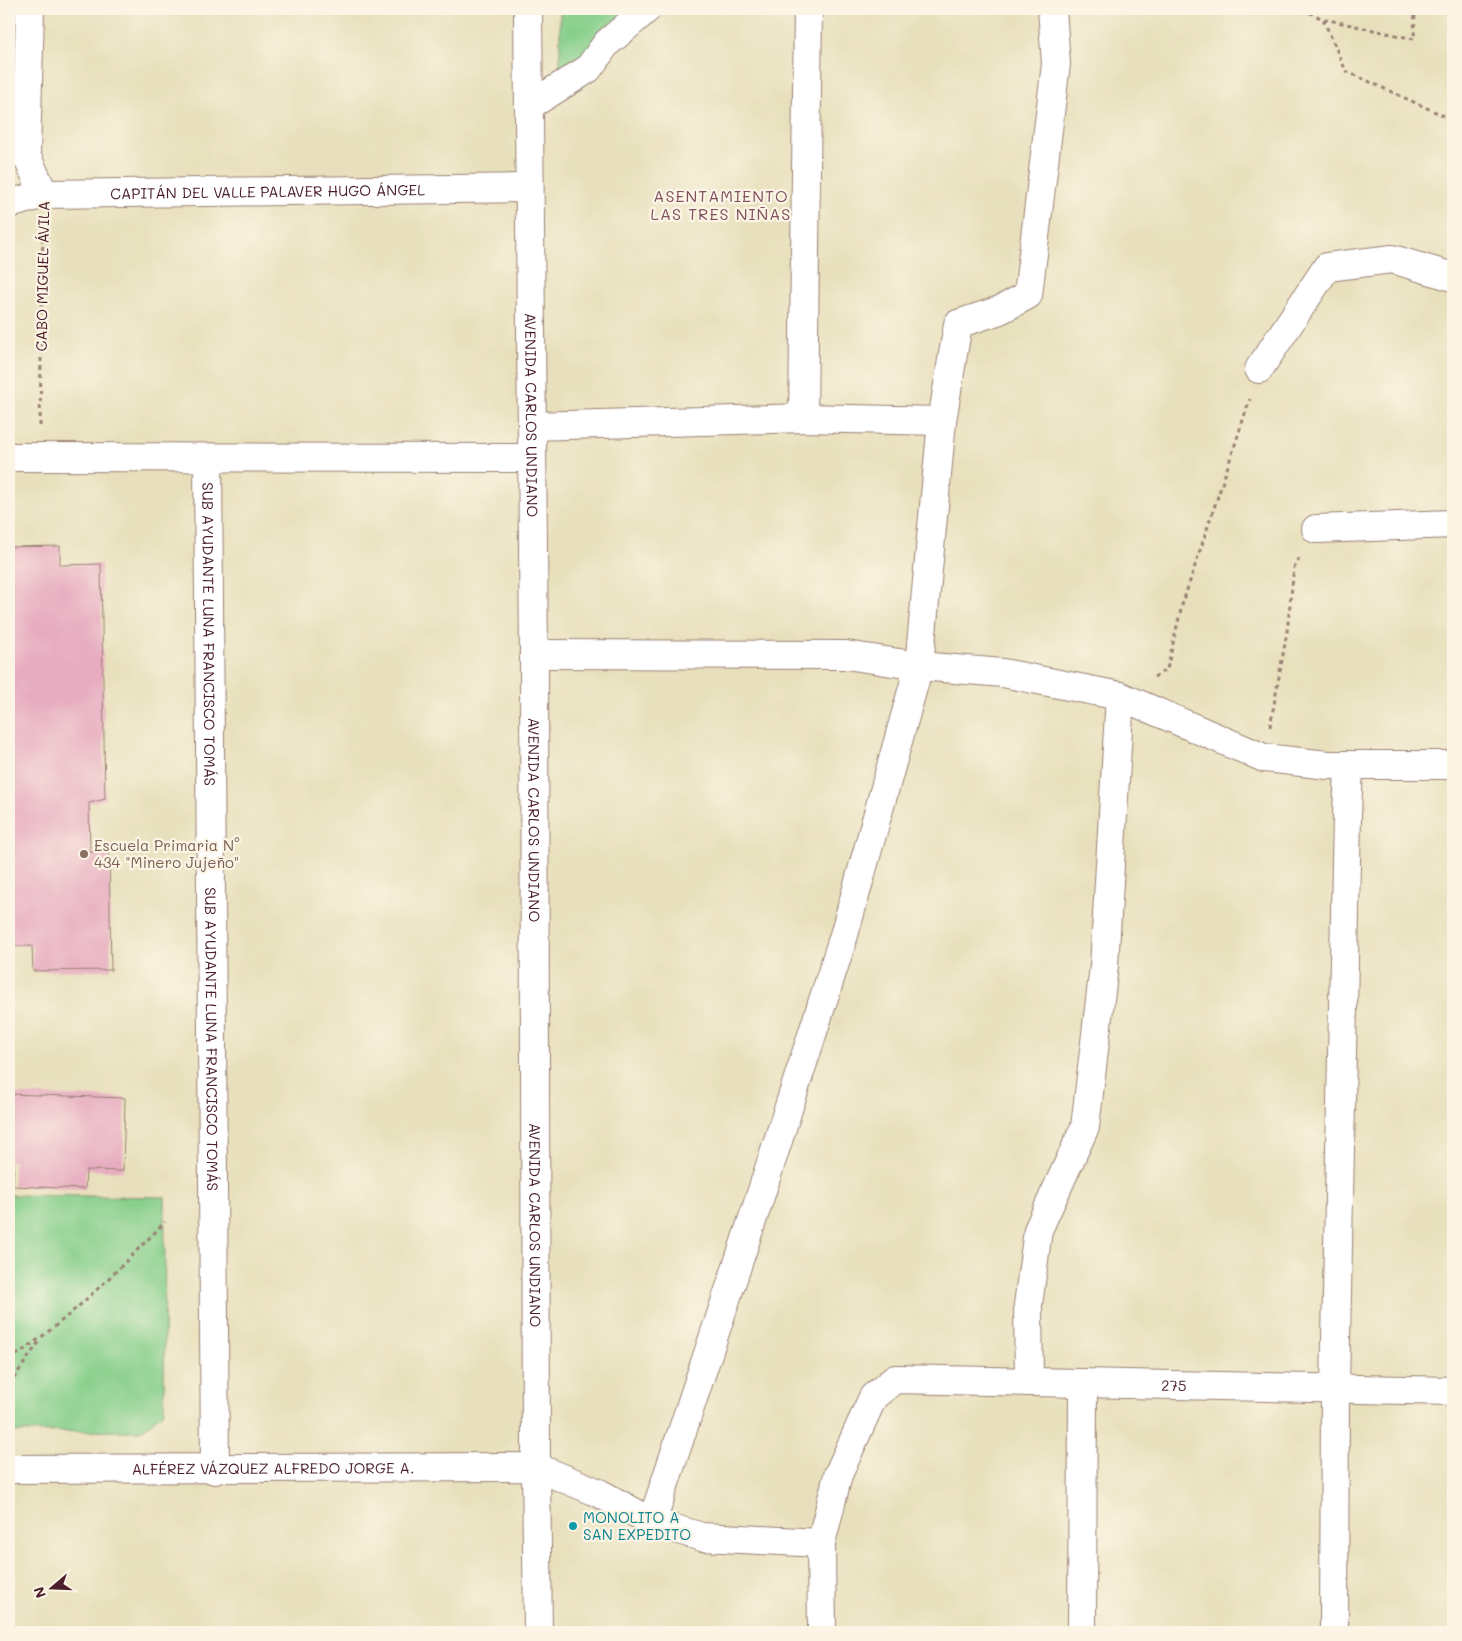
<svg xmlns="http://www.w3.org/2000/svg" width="1462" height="1641" font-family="Mali,sans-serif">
	<rect width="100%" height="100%" fill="#fcf5e5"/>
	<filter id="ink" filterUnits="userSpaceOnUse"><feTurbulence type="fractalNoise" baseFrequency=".02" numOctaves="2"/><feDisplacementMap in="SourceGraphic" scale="10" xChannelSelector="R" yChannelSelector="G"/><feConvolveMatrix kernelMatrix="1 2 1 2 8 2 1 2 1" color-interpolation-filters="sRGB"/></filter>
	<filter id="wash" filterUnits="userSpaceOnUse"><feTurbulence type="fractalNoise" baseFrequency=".0096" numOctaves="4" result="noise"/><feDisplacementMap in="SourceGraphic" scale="20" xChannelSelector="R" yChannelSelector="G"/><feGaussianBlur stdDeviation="1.12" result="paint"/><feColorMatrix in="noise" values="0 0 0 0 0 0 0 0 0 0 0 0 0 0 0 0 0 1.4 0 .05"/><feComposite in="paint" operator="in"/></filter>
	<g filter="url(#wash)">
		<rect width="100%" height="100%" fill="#e8e0bc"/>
		<!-- green -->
		<g fill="#87cf8b" stroke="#68775b">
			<polygon points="560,9 660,9 551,89 560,63"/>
			<polygon points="9,1195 165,1197 164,1412 141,1431 9,1432"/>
		</g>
		<g id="blocks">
			<!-- building -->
			<g fill="#e7acc0">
				<polygon points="60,546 60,565 101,564 105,799 89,803 90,852 109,852 111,970 33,971 32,946 9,946 9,547"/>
				<polygon points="9,1094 125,1098 123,1171 86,1170 85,1189 13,1186 14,1161 9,1161"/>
			</g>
		</g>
	</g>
	<g filter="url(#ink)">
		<use href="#blocks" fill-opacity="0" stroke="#998074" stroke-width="1"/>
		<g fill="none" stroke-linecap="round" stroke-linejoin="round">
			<defs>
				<g id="minor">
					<polyline points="30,9 26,155 44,194"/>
					<path id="s1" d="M528,9L534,654L536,1467L538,1632"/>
					<polyline points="529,106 588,69 607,43 647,9"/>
					<path id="s2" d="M9,204L44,194L529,188"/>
					<polyline points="1259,369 1327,267 1392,259 1453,277"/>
					<polyline points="803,418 808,9"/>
					<polyline points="532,426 803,418 942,421"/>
					<polyline points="9,457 532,458"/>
					<path id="s3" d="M208,459L215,1470"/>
					<polyline points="1316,529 1453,524"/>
					<polyline points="534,654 846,655 919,666 1003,673 1120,696 1264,758 1328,765 1453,765"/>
					<polyline points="1029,1382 1028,1305 1038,1230 1085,1127 1104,966 1120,696"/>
					<path id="s4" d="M9,1469L536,1467L599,1493L652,1522L702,1537L821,1543"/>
					<polyline points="652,1522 758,1203 844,935 919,666 942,421 958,324 1000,310 1028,295 1056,64 1052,9"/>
					<path id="s5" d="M822,1632L821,1543L838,1475L873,1397L895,1379L1453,1391"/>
					<polyline points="1082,1632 1083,1383"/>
					<polyline points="1334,1632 1335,1388 1347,816 1349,765"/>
				</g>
			</defs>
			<!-- minor casing -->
			<use href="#minor" stroke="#998074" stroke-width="30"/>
			<!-- path -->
			<g stroke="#998074" stroke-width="3" stroke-dasharray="4 4" stroke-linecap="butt">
				<polyline points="1302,9 1323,19 1346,71 1453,120"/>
				<polyline points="1324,19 1414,39 1415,9"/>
				<polyline points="40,426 43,227"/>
				<polyline points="1154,677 1167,669 1182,605 1250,399"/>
				<polyline points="1270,727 1287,632 1294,568 1301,555"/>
				<path d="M9,1360C67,1322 116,1272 165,1222"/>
				<polyline points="9,1385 39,1342"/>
			</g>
			<!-- minor -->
			<use href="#minor" stroke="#fff" stroke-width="28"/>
		</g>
	</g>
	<!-- markers -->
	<circle fill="#8d6e63" stroke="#fcf5e5" stroke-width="2" cx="84" cy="854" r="5"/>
	<circle fill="#0f9aa8" stroke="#fcf5e5" stroke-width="2" cx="573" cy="1526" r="5"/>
	<g text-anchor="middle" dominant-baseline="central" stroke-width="4.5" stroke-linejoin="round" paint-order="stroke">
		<!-- street labels -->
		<g font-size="15" fill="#4a1f2b" stroke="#fcf5e5">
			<text stroke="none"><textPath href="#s2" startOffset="260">CAPITÁN DEL VALLE PALAVER HUGO ÁNGEL</textPath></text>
			<text transform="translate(42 276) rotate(-89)">CABO MIGUEL ÁVILA</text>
			<text stroke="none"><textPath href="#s1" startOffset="406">AVENIDA CARLOS UNDIANO</textPath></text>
			<text stroke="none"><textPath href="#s3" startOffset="175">SUB AYUDANTE LUNA FRANCISCO TOMÁS</textPath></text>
			<text stroke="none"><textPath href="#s1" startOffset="811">AVENIDA CARLOS UNDIANO</textPath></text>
			<text stroke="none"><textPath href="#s3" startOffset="580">SUB AYUDANTE LUNA FRANCISCO TOMÁS</textPath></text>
			<text stroke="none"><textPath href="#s1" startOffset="1216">AVENIDA CARLOS UNDIANO</textPath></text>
			<text stroke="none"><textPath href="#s5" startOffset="552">275</textPath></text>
			<text stroke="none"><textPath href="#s4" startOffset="264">ALFÉREZ VÁZQUEZ ALFREDO JORGE A.</textPath></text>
		</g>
		<!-- education labels -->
		<g font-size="15" fill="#785e54" stroke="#fcf5e5" text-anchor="start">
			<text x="94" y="845">Escuela Primaria N°<tspan x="94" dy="17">434 "Minero Jujeño"</tspan></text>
		</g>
		<!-- culture labels -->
		<g font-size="15" fill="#0d838f" stroke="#fcf5e5" text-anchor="start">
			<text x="583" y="1517">MONOLITO A<tspan x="583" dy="17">SAN EXPEDITO</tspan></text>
		</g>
		<!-- neighbourhood labels -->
		<g font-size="16" letter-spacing="1" fill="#81505f" stroke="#fcf5e5">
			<text x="721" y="195">ASENTAMIENTO<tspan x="721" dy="18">LAS TRES NIÑAS</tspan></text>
		</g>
	</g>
	<!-- margin -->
	<rect width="1462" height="1641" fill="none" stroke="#fcf5e5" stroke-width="30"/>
	<!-- north arrow -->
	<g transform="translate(52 1588) rotate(251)" stroke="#fcf5e5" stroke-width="4" paint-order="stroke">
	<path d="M0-4L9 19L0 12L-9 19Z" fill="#4a1f2b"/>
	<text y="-8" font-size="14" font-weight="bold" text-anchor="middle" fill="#4a1f2b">N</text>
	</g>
</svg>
